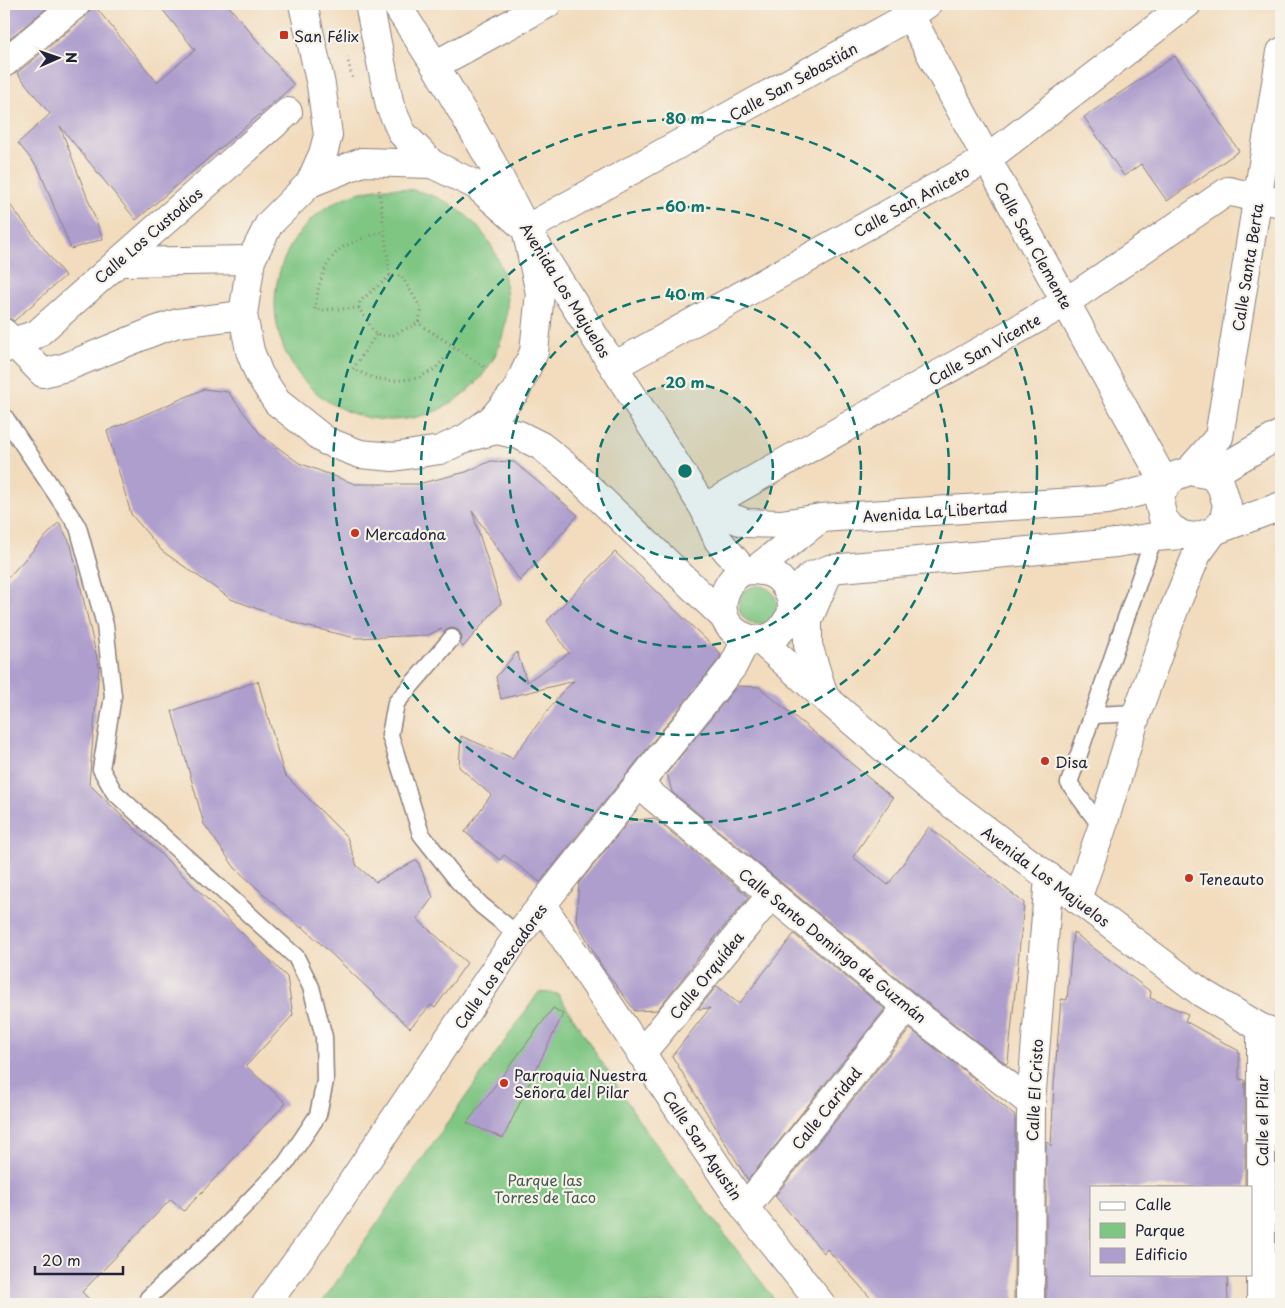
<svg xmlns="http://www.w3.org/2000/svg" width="1285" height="1308" font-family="'Playpen Sans',sans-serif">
	<rect width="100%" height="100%" fill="#f7f3e8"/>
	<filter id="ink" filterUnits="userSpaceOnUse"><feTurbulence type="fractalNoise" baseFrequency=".02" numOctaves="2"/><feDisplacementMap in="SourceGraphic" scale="10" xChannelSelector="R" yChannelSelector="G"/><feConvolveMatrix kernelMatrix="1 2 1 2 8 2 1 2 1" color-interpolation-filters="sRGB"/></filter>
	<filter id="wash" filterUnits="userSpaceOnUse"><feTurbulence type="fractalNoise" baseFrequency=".0096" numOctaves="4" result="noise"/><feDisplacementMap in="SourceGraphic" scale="20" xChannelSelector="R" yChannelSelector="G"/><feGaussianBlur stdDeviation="1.12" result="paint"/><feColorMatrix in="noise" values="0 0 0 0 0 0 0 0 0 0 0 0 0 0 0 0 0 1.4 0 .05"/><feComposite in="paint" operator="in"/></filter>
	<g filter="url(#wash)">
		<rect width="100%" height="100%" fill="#f2dcbd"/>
		<!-- green -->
		<g fill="#7fc683" stroke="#50745f">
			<circle cx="391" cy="304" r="116"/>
			<circle cx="758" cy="605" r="19"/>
			<polygon points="539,992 558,994 646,1131 778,1304 321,1304"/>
		</g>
		<g id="blocks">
			<!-- building -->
			<g fill="#ae9ecd">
				<polygon points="4,4 52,4 4,43"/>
				<polygon points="91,4 93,4 157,82 195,50 158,4 227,4 294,85 136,220 60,126 103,239 71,249 39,169 18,143 50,114 17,73 86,16 90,10"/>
				<polygon points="1175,56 1239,151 1167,201 1141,164 1124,176 1084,117"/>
				<polygon points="4,197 65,276 14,321 9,318 4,318"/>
				<polygon points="204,389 228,392 261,435 299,463 355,484 418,484 466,472 491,461 514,462 578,515 520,581 472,511 501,603 463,647 460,644 462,639 461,634 458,630 453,628 448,629 444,632 441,629 428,635 356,638 301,625 231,599 162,551 131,514 107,431"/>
				<polygon points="59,522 71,545 99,667 89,784 287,977 293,1015 246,1066 286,1103 184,1211 171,1199 82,1292 94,1304 4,1304 4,582"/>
				<polygon points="615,552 720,653 720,658 540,882 504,855 500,860 465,832 491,795 459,767 461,736 510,757 512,759 514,758 514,756 561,693 574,681 501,699 496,677 517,652 527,682 569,653 547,621"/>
				<polygon points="258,681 284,774 347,837 357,866 376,882 417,860 433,897 417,919 467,963 435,1008 431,1005 410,1028 303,927 301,928 235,868 204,824 172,711"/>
				<polygon points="737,686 759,687 893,798 853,857 888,885 929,827 1024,903 1008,1062 1006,1064 917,995 672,792 667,773"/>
				<polygon points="654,818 749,897 692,965 693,965 657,1010 635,1011 601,965 576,920 579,883 629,821"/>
				<polygon points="1073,932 1151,992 1150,998 1188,1014 1185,1021 1239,1051 1239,1079 1245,1080 1245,1187 1091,1187 1091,1274 1227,1274 1228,1304 1046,1304 1046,1141 1051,1146 1054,1085 1061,999 1067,1000"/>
				<polygon points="794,934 885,1009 748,1180 672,1056 710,1008 698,1009 717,986 739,1004"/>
				<polygon points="553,1008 563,1014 503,1138 467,1123"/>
				<polygon points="910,1029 975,1079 973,1080 1015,1116 1014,1304 876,1304 827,1249 824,1253 775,1196"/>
				<rect x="1277" y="1085" width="4" height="102"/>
			</g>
		</g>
	</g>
	<g filter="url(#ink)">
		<use href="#blocks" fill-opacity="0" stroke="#8a7f7c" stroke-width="1"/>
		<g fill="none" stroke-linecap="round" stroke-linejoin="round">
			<defs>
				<g id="lane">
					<polyline points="4,416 78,527 105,625 113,696 101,769 114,792 296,957 311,987 324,1037 325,1081 318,1115 286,1163 216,1235 148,1298 147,1304"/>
					<polyline points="452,638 396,703 390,735 421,834 458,881 481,905 518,935"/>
					<polyline points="1094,715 1137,713"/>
					<polyline points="1102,828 1069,783 1154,537"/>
				</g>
				<g id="street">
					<polyline points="904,4 987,159 1166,485"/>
					<polyline points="4,63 76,4"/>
					<polyline points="435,65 547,4"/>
					<polyline points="526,229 911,15 927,4"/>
					<polyline points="118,262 251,260"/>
					<polyline points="4,333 43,373 66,367 157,330 178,323 243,315"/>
					<polyline points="4,349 12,342 37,334 288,112"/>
					<polyline points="614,366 987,159 1187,4"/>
					<polyline points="1189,471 1219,437 1281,52"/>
					<polyline points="704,508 1066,302 1228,191 1281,203"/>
					<polyline points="760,640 824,697 932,789 1202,993 1261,1028 1281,1035"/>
					<polyline points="824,696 808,645 808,620 830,569"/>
					<polyline points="638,784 907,1007 1031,1103"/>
					<polyline points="1077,899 1102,828 1137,713 1175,607 1197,554 1214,531"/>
					<polyline points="542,905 745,1208 821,1304"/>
					<polyline points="1261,1028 1261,1304"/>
					<polyline points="641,1054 771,895"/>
					<polyline points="745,1208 907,1007"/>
					<polyline points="266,1304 322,1227 518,935 733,666 747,638"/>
					<polyline points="1030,1304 1031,1103 1049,877"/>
				</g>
				<g id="secondary">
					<polyline points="303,4 321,85 328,135 323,154 310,183"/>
					<polyline points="369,4 390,106 402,133 432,164"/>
					<polyline points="396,4 435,65 491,161 526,229 704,508 718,540 744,571"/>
					<polygon points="362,162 432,164 476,185 526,229 540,293 534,352 516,391 492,419 466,438 440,450 393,457 360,454 326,441 277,402 259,374 250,351 243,315 251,260 269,224 310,183"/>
					<polyline points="469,437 497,430 519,435 541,446 566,466 724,617"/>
					<polyline points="1211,475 1281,434"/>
					<polyline points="704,508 746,523 781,524 821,518 1108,500 1166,485"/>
					<polyline points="1214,531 1224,519 1227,505 1221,485 1211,475 1189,471 1175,476 1166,485 1161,494 1160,506 1163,518 1171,528 1182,535 1196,537 1214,531 1281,506"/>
					<path d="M755,570C760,571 766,571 770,573C785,579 795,599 791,614C790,617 787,621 785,624C781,632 773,637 764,639C748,642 729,632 724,616C719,600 728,578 744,571C747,570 752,570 755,570Z"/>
					<polyline points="755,570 821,518"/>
					<polyline points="791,597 811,576 830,569 1116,543 1154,537 1182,535"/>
				</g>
			</defs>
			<!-- lane casing -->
			<use href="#lane" stroke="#8a7f7c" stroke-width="19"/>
			<!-- street casing -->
			<use href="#street" stroke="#8a7f7c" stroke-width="30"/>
			<!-- secondary casing -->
			<use href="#secondary" stroke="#8a7f7c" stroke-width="30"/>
			<!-- path -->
			<g stroke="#8a7f7c" stroke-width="3" stroke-dasharray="1 4" stroke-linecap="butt">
				<polyline points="347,57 353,80"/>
				<polyline points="379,190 390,276 401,275 422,310 418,323 486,368"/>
				<polyline points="390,276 360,301 359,308 376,335 391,336 418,323"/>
				<path d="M359,308L315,310C317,290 322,267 337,252C347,242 371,236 384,231"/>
				<polyline points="376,335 353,369 373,378 393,381 418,378 435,369 455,347"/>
			</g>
			<!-- lane -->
			<use href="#lane" stroke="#fff" stroke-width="16"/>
			<!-- street -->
			<use href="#street" stroke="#fff" stroke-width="28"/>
			<!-- secondary -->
			<use href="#secondary" stroke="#fff" stroke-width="28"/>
		</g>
	</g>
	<!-- distance rings -->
	<circle cx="685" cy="471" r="88" fill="#0f766e" fill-opacity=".12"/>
	<g fill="none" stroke="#0f766e" stroke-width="2.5" stroke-dasharray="9 6">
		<circle cx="685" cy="471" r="88"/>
		<circle cx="685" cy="471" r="176"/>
		<circle cx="685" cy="471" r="264"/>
		<circle cx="685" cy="471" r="352"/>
	</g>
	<!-- markers -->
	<g fill="#c8321e" stroke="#f7f3e8" stroke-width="2">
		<rect x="279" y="30" width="10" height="10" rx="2.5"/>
		<circle cx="355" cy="533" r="5"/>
		<circle cx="1045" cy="761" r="5"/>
		<circle cx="1189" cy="878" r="5"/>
		<circle cx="504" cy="1083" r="5"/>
	</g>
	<g text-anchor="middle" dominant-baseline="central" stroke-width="4.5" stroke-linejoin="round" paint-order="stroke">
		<!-- poi labels -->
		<g font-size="15" fill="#22223b" stroke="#f7f3e8" text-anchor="start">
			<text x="294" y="35">San Félix</text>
			<text x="365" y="533">Mercadona</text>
			<text x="1055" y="761">Disa</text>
			<text x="1199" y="878">Teneauto</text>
			<text x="514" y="1074">Parroquia Nuestra<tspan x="514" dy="17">Señora del Pilar</tspan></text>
		</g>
		<!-- street labels -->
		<g font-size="15" fill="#22223b" stroke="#f7f3e8">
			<text transform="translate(793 81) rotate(-29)">Calle San Sebastián</text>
			<text transform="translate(911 201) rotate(-29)">Calle San Aniceto</text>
			<text transform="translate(148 235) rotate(-41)">Calle Los Custodios</text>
			<text transform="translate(1034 245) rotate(61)">Calle San Clemente</text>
			<text transform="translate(1247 267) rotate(-81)">Calle Santa Berta</text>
			<text transform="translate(566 290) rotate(58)">Avenida Los Majuelos</text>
			<text transform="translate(984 349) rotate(-30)">Calle San Vicente</text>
			<text transform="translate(935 511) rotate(-4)">Avenida La Libertad</text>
			<text transform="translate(1046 876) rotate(37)">Avenida Los Majuelos</text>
			<text transform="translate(833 945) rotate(39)">Calle Santo Domingo de Guzmán</text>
			<text transform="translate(500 966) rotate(-55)">Calle Los Pescadores</text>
			<text transform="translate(706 975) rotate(-51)">Calle Orquídea</text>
			<text transform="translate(1034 1090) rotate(-87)">Calle El Cristo</text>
			<text transform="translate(826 1108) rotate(-51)">Calle Caridad</text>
			<text transform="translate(1261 1121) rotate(-90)">Calle el Pilar</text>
			<text transform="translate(703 1145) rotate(56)">Calle San Agustìn</text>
		</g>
		<!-- park labels -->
		<g font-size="15" fill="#435b54" stroke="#f7f3e8">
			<text x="545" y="1179">Parque las<tspan x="545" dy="17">Torres de Taco</tspan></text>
		</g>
	</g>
	<circle cx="685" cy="471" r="8" fill="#0f766e" stroke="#f7f3e8" stroke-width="2.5"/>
	<g font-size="15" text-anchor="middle" font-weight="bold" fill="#0f766e" stroke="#f7f3e8" stroke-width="4.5" stroke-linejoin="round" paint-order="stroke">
		<text x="685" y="124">80 m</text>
		<text x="685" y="212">60 m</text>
		<text x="685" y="300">40 m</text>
		<text x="685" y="388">20 m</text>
	</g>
	<!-- margin -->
	<rect width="1285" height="1308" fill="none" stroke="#f7f3e8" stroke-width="20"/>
	<!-- legend -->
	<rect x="1090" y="1186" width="162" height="90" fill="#f7f3e8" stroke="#a29fa3"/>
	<rect x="1100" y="1202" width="25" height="8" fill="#ffffff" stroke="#a29fa3"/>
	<text x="1135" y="1210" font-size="15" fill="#22223b">Calle</text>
	<rect x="1100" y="1223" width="25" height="15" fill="#7fc683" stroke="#a29fa3"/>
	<text x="1135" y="1236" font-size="15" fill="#22223b">Parque</text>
	<rect x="1100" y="1248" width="25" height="15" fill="#ae9ecd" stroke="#a29fa3"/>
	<text x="1135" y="1260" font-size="15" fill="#22223b">Edificio</text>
	<!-- north arrow -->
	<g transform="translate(58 58) rotate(88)" stroke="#f7f3e8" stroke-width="4" paint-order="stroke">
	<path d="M0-4L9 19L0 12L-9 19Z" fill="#22223b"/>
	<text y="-8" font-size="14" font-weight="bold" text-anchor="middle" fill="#22223b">N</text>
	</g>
	<!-- scale -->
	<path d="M35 1266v8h88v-8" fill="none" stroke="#22223b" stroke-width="2.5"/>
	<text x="42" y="1266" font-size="15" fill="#22223b" stroke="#f7f3e8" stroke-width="4" paint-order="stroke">20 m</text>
</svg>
